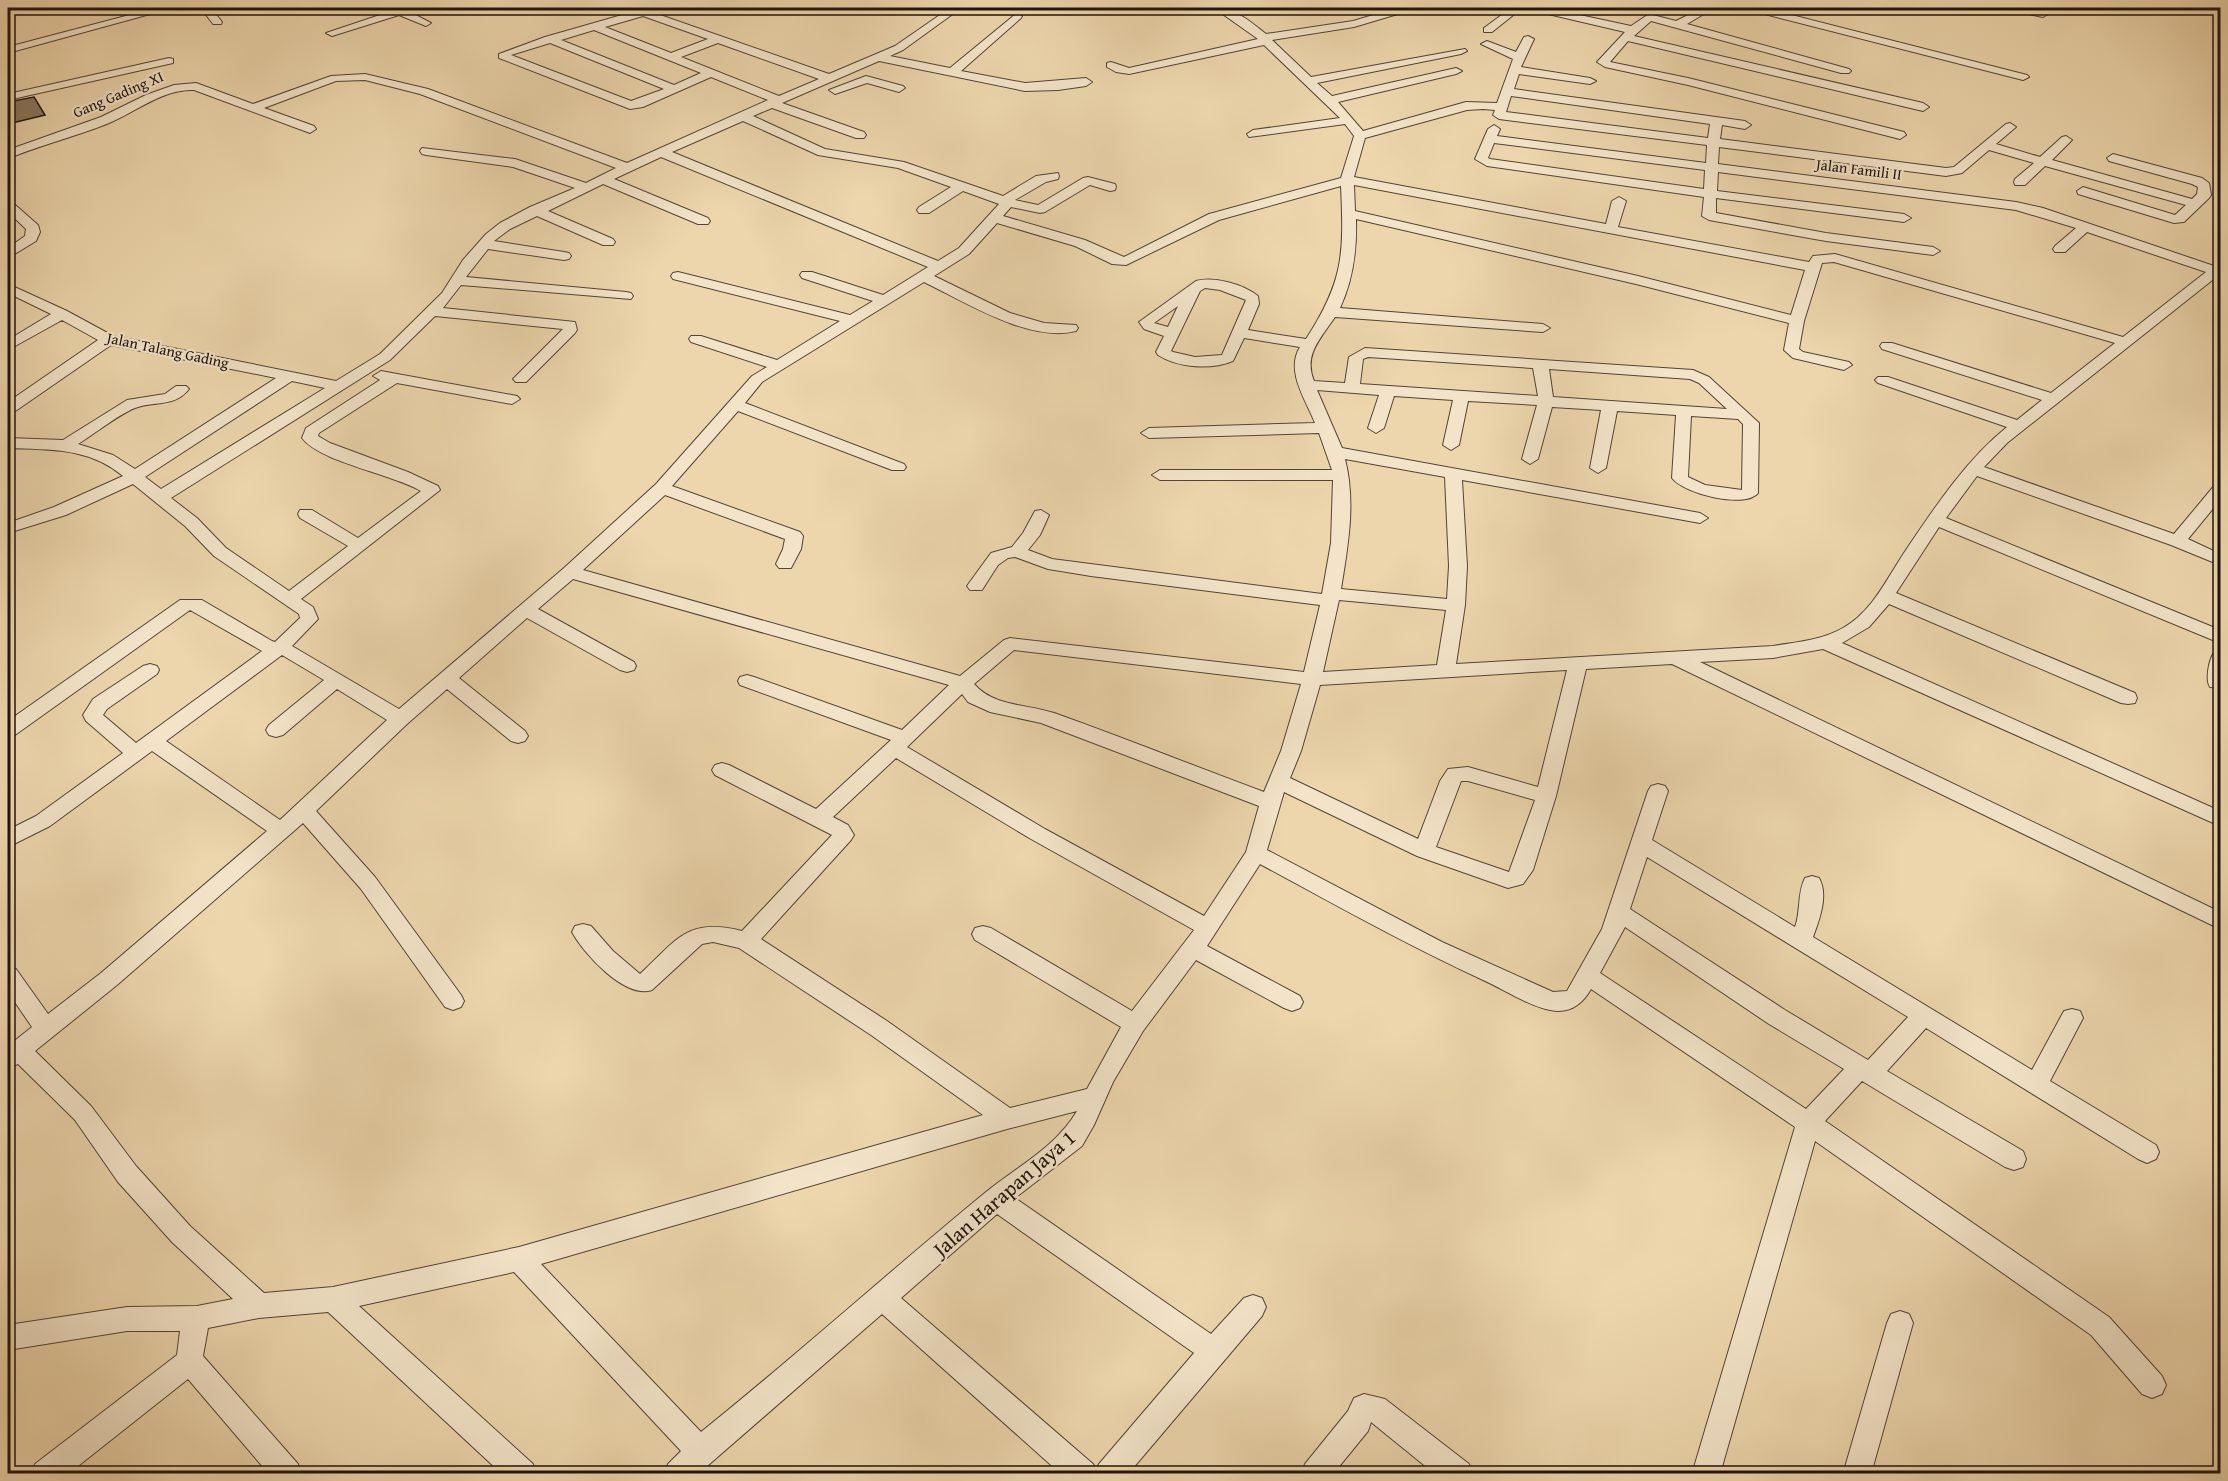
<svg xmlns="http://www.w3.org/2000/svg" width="2228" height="1481" font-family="'Gentium Book Plus',serif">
	<rect width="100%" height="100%" fill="#edd6ac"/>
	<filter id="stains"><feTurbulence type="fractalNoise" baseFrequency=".00333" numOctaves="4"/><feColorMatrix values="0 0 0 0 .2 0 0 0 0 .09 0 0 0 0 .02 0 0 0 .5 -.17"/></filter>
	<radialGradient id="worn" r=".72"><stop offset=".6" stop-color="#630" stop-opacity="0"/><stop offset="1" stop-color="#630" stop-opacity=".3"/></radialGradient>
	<!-- building -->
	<polygon fill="#8a7860" stroke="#1e130e" stroke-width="1.5" points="34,97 45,115 8,124 8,102"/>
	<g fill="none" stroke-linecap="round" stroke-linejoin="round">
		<defs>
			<g id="minor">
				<polygon points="156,8 172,8 8,53 8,47"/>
				<polygon points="201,8 211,8 222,22 221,24 213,24"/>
				<polygon points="401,8 415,8 410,12 431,23 426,26 399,15 332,36 326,33"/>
				<path d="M950,8H961L903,50L890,56L950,68L1017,13L1022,16L1021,18L961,71L1025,83L1086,78L1092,82L1086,86L1058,90L1025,91L879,61L782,103L864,132L866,135L864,138H856L772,108L753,116L825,149L904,162L1003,196L1036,176L1058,173L1059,176L1058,179L1046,182L1015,200L1038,205L1083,178L1088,177L1115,184L1116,187L1115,190L1110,191L1090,185L1045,212L1040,213L1011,207L1003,216L1085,240L1124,257L1209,214L1341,178L1354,136L1345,124L1249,137L1247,134L1253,130L1340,118L1264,45L1129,74L1116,72L1107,67V63L1111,62L1129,68L1258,39L1214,8C1235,8 1250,21 1266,34L1353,21L1397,8H1412L1411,10L1354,27L1272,40L1311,77L1465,49L1467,51L1461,54L1317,83L1332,96L1456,68L1462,71L1456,74L1338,102L1363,131L1466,102L1497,103L1513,59L1481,44L1487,41L1516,52L1524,37L1528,36L1534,39L1521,67L1590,78L1596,81L1590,84L1519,74L1514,89L1745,121L1751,125L1745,129L1722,125L1720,139L1946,168L1954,167L2006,124L2010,123L2016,127L1996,144L2040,157L2062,137L2066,136L2072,140L2052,160L2192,199L2197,194L2198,187L2192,184L2109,161L2107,158L2113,154L2202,178L2209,183L2211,195L2209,198L2184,222L2174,223L2078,194L2077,191L2083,187L2175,215L2186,205L2045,166L2025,185H2015L2014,182L2015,179L2034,163L1989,150L1962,173L1946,176L1719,147L1718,164L2016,202L2043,208L2214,266L2220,264V274L2007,443L1984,467L2174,534L2214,486L2220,485V500L2188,539L2220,554V565L2171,545L1977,476L1946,518L2220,630V643L1939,527L1896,593L2135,693L2137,698L2135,703L2128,704L2121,703L1889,604L1869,627L1842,643L2220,811V826L1823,649L1773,658L1700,662L2220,912V929L1672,664L1586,669L1556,796L1533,870L1523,884L1508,888L1417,856L1284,792L1267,850L1442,942L1553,992L1567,991L1602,929L1648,791L1651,786L1658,784L1665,786L1668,791L1652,840L1795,927C1801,911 1797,893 1805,878L1812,876L1819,878C1829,895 1819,921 1813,937L2032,1070L2064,1011L2072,1009L2080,1011L2083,1018L2050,1081L2156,1145L2159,1152L2156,1159L2147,1163L2138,1159L1926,1028L1887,1071L2023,1151L2026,1159L2023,1167L2014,1170L2005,1167L1862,1081L1825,1121L2109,1317L2162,1376L2166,1385L2162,1394L2152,1398L2142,1394L2091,1335L1815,1141L1720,1474H1692L1795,1127L1591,989C1582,1005 1569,1014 1550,1010C1529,1006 1503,989 1483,980C1407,945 1334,904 1260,864L1207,946L1300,996L1303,1002L1300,1008L1292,1011L1284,1008L1196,960L1143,1031L1113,1082L1094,1125L1082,1146L1015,1198L1211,1334L1244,1298L1253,1295L1262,1298L1266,1307L1262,1316L1128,1474H1061L882,1314L698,1474H664L668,1464L681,1451L514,1272L359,1306L533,1464L537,1474H502L328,1312L259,1318L208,1328L203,1356L298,1464L302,1474H269L188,1379L68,1474H31L35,1464L177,1355L180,1331H127L8,1350V1325L127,1307L197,1306L233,1299L172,1242L118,1182L75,1120L18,1064L8,1068V1046L32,1027L8,992V966L16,969L48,1014L101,973L267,831L152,751L50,826L8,847V830L36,816L123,753L86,721L83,715L93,699L143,666L150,664L157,666L159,670L157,674L107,709L103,715L136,743L262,651L190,610L15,735L8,737V721L180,600H202L272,641L275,642L300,618L299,614L214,556L185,526L133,484L66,515L8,533V523L54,507L123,476C88,447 50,450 8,448V438L63,440L127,400L165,394L176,386H186L189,389C175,407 157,401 138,407C123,411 93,435 78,444L113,455L135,469L276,378L111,345L14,412L8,414V402L98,340L62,320L8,350V340L51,314L8,293V284L67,311L113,336L336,381L380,354L442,293L463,260L486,234L500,223L530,207L575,188L513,167L426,155L422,154L420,151L422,148L515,159L586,183L616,168L420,94L365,80L336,81L264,108L314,126L316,129L310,133L194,90C163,89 137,111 109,123C77,136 44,144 12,157L8,158V150L101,117L146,95L174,85L196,83L253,104L331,76L365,74L428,89L627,163L768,100L711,77L643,107L630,109L499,58V54L545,37L643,9L829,74L895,46ZM643,16L708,39L671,53L605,27ZM594,30L701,73L674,85L561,40ZM550,43L664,89L631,101L511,55ZM718,43L819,79L779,96L681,57ZM1511,96L1710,124L1708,138L1506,112ZM1483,109L1495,110L1493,115L1499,119L1707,145L1706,163L1497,136L1500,129L1494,125L1488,129L1475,159L1487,166L1704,197L1702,216L1709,220L1826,241L1933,255L1940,251L1933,247L1826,233L1716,213V198L1904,222L1911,218L1904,214L1717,191L1718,172L2016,210L2076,228L2055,246L2053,249L2055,252H2065L2087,232L2206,272L2123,337L1835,254L1813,256L1809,262L1618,227L1626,201L1619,197L1612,201L1606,224L1354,177L1365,138L1467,110ZM743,121L818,155L898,168L951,187L919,207L917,210L919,213H929L963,191L999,204L959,248L938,261L672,152ZM1494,143L1705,170L1704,189L1490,159L1488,158ZM661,157L928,267L883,295L812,272H802L800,275L802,278L873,301L850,315L678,272L673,273L671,276L673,279L840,321L777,360L701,336H691L689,339L691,342L767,367L752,376L656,484L564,568L399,709L292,646L318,619L313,607L301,599L440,490L438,486L408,472L330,443L318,436L319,433L397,383L512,404L520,399L517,396L381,371L373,376L380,380L306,428L302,438C320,462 392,474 421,491L358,538L312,510H300L298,514L300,518L348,546L289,591L226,548L197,518L171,498L390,360L435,316L563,329L513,379L516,382H526L575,333L577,330L575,322L443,308L461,285L631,299L633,296L631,293L626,292L466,277L488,249L564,260L569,259L571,256L569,253L564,252L494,241L510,229L537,216L603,245H613L615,242L613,239L548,211L603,184L698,224H708L710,221L708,218L614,179ZM1354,185L1805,270L1791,315L1638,276L1355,211ZM1341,186C1344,253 1344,281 1306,339L1248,330L1259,304L1258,296C1243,284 1214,276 1196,281L1139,322L1144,329L1164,336L1156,352L1158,355C1178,368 1211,370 1233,361L1244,338L1300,347C1285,371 1306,400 1315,423L1149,428L1141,433L1149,438L1319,433L1332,470H1160L1152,475L1160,480H1333L1331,543L1322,594L1052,559L1028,550L1040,535L1049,515L1041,510L1035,511L1023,533L1012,547L991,553L967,586L970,590H982L998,565L1008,558L1015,557L1048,569L1091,576L1320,605L1304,672L1010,638L1004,640L960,676L583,570L665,495L785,539L783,549L776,564L779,568H791L801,549L803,536L800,532L672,486L738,411L892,470H904L906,467L904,464L745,403L762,382L924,282C965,302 1030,343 1076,331L1078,328L1076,325L1044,323L1010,313L934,276L969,254L997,223L1075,246L1112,264L1126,265L1219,220ZM1356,219L1636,284L1789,323L1784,350L1793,358L1844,370L1852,365L1849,362L1803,352L1799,349L1804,321L1822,263L1834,262L2115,343L2051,393L1892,343H1882L1880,346L1882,349L2042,400L2017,420L1888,377H1878L1875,380L1878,383L2007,427C1966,460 1935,507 1906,550C1887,578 1873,611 1843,628C1822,640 1797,642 1773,646L1456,664L1465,605L1467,566L1462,480L1700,523L1708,518L1700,513L1342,448L1317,390L1379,395L1368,428L1376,433L1384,428L1394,396L1453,400L1443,445L1451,450L1459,445L1468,401L1537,405L1522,459L1530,464L1538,459L1552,407L1601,410L1590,468L1598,473L1606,468L1617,411L1676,415L1672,478C1684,494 1745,509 1758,493L1759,423L1709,377L1693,370L1365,348L1349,357L1345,383L1314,381C1303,355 1321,338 1335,317L1543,332L1550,328L1543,324L1340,308C1353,280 1357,250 1356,219ZM1205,288L1220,290L1246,300L1222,355L1195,357L1173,352L1171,351L1200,291ZM1178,306L1168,327L1154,323ZM1368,357L1533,368L1538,396L1360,384L1363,359ZM1549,369L1690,379L1699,383L1727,409L1553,397ZM292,381L325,388L161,489L145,477ZM1691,416L1738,419L1743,424L1742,490L1705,485L1688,477ZM1345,459L1445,477L1449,566L1447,599L1341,589C1348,546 1356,502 1345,459ZM573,579L949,685L902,730L754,677L747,675L740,677L738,681L740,685L891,740L816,809L729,765L722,763L715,765L712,770L715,775L832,835L742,931C687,917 677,940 640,974L613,951L591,926L583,924L575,926L572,932C584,954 625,999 652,990L702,944L713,942L739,948L871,1035L983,1115L519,1247L333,1287L264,1293L190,1226L136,1166L91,1106L35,1051L117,985L303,823L361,889L445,1007L453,1010L461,1007L464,1001L461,995L375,877L316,811L407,724L447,689L511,741L518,743L525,741L528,736L525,731L459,678L527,618L620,670L627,672L634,670L636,666L634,662L538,609ZM1339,600L1446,610L1437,665L1323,672ZM1014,650L1301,684L1281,751L1264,792C1194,766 1124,738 1054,713C1027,704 994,707 974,684ZM282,655L324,680L269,725L266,730L269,735L276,737L283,735L337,689L387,720L280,820L166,741ZM1567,670L1538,787L1468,767L1448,769L1440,781L1418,839L1290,778L1301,751L1320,685ZM962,694L968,702L990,712L1041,723L1259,806L1246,852L1204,916L1045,829L907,747ZM896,758L1031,839L1194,930L1132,1011L991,928L983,926L975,928L972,934L975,940L1121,1027L1087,1089L1010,1108L887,1021L761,939L851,840L854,835L848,825L833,817ZM1461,781H1468L1535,800L1509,872L1436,847ZM1647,857L1908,1017L1868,1060L1785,1010L1630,909ZM1625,927L1769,1024L1844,1069L1806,1109L1600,973ZM1077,1111C1057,1146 1017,1167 986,1192C890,1271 798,1354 701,1432L541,1264L1007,1129ZM997,1214L1194,1353L1099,1464L1096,1471L1093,1464L901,1298Z"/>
				<polygon points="1460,8 1474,8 1463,13 1458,10"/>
				<polygon points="1511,8 1522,8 1492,32 1484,32 1484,28"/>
				<polygon points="1530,8 1547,8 1631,26 1649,14 1676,21 1702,8 1714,8 1687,24 1849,69 1851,71 1849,73 1841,73 1651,21 1634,36 1923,103 1929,107 1923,111 1628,41 1610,62 1688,78 1904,132 1906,135 1900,139 1688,85 1605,67 1597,62 1625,32 1531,10"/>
				<polygon points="1748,8 1764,8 2027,75 2029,77 2023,80 1749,10"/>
				<polygon points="1873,8 1883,8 1883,9 1878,12"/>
				<polygon points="2008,8 2027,8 2048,14 2043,17 2009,10"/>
				<polygon points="169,58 173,59 173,63 8,100 8,94"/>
				<polygon points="866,76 903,86 905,88 899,92 867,83 835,94 829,90"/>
				<polygon points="8,202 13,203 38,225 40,232 36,241 8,258 8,248 25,236 26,229 8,212"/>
				<path d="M2220,652V688L2210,687C2205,680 2209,661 2213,654Z"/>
				<polygon points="1900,1311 1909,1314 1913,1323 1871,1474 1843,1474 1887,1323 1891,1314"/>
				<polygon points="1364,1394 1385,1399 1469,1464 1473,1474 1435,1474 1371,1422 1368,1431 1333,1474 1301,1474 1305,1464 1348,1411 1354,1398"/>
			</g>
		</defs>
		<!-- minor casing -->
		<use href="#minor" stroke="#524436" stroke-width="2"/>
		<!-- minor -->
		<use href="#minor" fill="#f3e4c9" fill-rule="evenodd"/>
	</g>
	<g text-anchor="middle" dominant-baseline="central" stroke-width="4.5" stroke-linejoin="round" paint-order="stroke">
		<!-- far-street labels -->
		<g font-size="15" fill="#1e130e" stroke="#f3e4c9">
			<text transform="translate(118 94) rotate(-23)">Gang Gading XI</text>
			<text transform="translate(1859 169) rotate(7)">Jalan Famili II</text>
			<text transform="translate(168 350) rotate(12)">Jalan Talang Gading</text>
		</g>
		<!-- near-street labels -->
		<g font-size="21" fill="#1e130e" stroke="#f3e4c9">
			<text transform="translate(1004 1193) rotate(-41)">Jalan Harapan Jaya 1</text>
		</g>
	</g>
	<!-- margin -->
	<rect width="2228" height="1481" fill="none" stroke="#edd6ac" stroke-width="30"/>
	<rect x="9" y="9" width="2210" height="1463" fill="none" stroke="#1e130e" stroke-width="3"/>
	<rect x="15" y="15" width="2198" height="1451" fill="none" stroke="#1e130e" stroke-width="1.5"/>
	<rect width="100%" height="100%" filter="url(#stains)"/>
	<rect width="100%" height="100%" fill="url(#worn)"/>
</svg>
